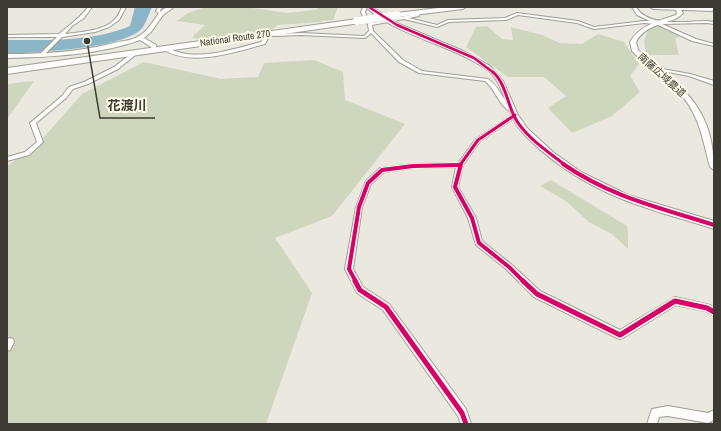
<svg xmlns="http://www.w3.org/2000/svg" width="721" height="431" font-family="'Archivo Narrow','Noto Sans JP',sans-serif">
	<rect width="100%" height="100%" fill="#ebe8df"/>
	<!-- green -->
	<g fill="#ced6bd">
		<polygon points="206,7 253,7 252,8 287,13 315,10 320,7 338,7 333,20 321,21 322,22 278,25 270,31 200,40 192,37 205,25 177,21 188,13"/>
		<polygon points="487,26 502,39 513,40 511,27 542,35 560,43 582,44 598,34 624,42 639,64 630,76 640,92 612,116 572,133 548,108 566,96 544,77 508,77 466,47 476,27"/>
		<polygon points="659,26 680,37 675,38 679,55 646,55 644,42 648,30"/>
		<polygon points="314,60 343,72 345,100 405,124 332,216 275,238 312,293 266,424 7,424 7,166 37,145 82,94 144,62 221,79 258,77 264,63"/>
		<polygon points="34,81 7,119 7,84"/>
		<polygon points="551,180 627,226 628,235 628,249 612,234 589,222 566,201 540,186"/>
	</g>
	<!-- water -->
	<path fill="#8ab6c7" d="M135,7H152C149,13 147,21 143,27C127,49 35,52 7,54V40C46,40 93,42 130,26Z"/>
	<g fill="none" stroke-linecap="round" stroke-linejoin="round">
		<defs>
			<g id="minor">
				<path d="M88,7H92L84,18L72,26L65,34C80,32 106,31 116,18C119,15 120,11 122,7H126L119,20L109,27L95,32L62,37L42,57L38,56L57,37H7V35L59,34C69,25 80,18 88,7Z"/>
				<polygon points="158,7 162,7 160,11 162,13 161,14 159,14 156,11"/>
				<path d="M363,7H367L365,12L370,23L416,14V12L418,11L420,12L419,16L409,18L437,25L448,20L505,18L517,13L578,21L594,27L644,21H650L637,15L632,7H636C648,28 686,21 707,21L714,22V24L707,23L662,24L696,39L714,44V46L692,41L656,24L644,23L594,29L577,23L518,15L506,20L449,22L437,27L404,19L372,25L373,31L403,60L422,71L488,79C500,87 503,102 515,110V112L513,113C499,107 496,90 485,81L419,73L399,62L371,33L365,38L301,35L274,36L270,34L265,44C234,52 190,68 161,48L163,47C171,49 178,53 187,54C212,57 237,48 261,42L266,33L268,32L275,34L301,33L364,36L369,31L368,24L366,23L361,12Z"/>
				<polygon points="135,51 139,52 118,69 88,84 73,89 66,98 36,123 43,142 42,143 29,155 7,161 7,157 25,152 37,142 30,123 62,96 69,87 84,82 114,67"/>
				<polygon points="652,67 690,74 714,81 714,85 689,76 652,69"/>
				<polygon points="515,113 518,115 517,116 480,141 463,165 458,187 476,218 482,241 512,265 540,291 620,330 675,297 710,305 714,308 714,316 705,311 676,305 623,338 620,339 617,338 534,297 506,269 476,245 468,218 452,187 456,167 413,168 384,172 371,184 362,207 353,269 363,287 389,304 466,409 471,424 461,424 458,416 383,310 357,293 345,269 356,207 366,181 380,168 382,168 413,164 458,163 476,139"/>
				<polygon points="10,338 13,339 14,342 10,350 7,351 7,339"/>
				<polygon points="668,406 708,413 714,410 714,420 708,423 668,416 659,417 657,424 647,424 652,409"/>
			</g>
			<g id="tertiary">
				<path d="M167,7H174L163,15L151,32L144,38L156,45V50H152L151,47L140,40C98,55 51,57 7,58V54C43,54 79,52 114,43C121,41 130,41 137,37C151,31 154,14 167,7Z"/>
				<path d="M366,7H372L399,24L461,50L490,66L503,81L518,115L527,128L553,152L581,172L628,195L714,221V229C683,219 652,211 622,199C585,184 549,161 522,132C505,114 506,82 485,68C449,44 397,36 366,7Z"/>
				<path d="M675,7H679L683,13C674,25 647,21 636,42L638,50C682,87 714,107 714,170L710,167C702,137 699,112 676,89C663,75 645,65 632,51L630,42C640,25 658,21 676,15L677,13Z"/>
			</g>
			<g id="trunk">
				<polygon points="446,7 466,7 463,9 397,17 394,15 397,13"/>
				<polygon points="650,7 714,7 714,11 653,9"/>
				<polygon points="357,19 361,21 360,23 7,74 7,68"/>
			</g>
		</defs>
		<!-- minor casing -->
		<use href="#minor" stroke="#9f9d96" stroke-width="2"/>
		<!-- tertiary casing -->
		<use href="#tertiary" stroke="#9f9d96" stroke-width="2"/>
		<!-- trunk casing -->
		<use href="#trunk" stroke="#9f9d96" stroke-width="2"/>
		<!-- minor -->
		<use href="#minor" fill="#fcfcfa" fill-rule="evenodd"/>
		<!-- tertiary -->
		<use href="#tertiary" fill="#fcfcfa" fill-rule="evenodd"/>
		<!-- trunk -->
		<use href="#trunk" fill="#fcfcfa" fill-rule="evenodd"/>
		<defs>
			<polyline id="trunk-bridge" points="357,21 397,15"/>
		</defs>
		<!-- trunk-bridge casing -->
		<use href="#trunk-bridge" stroke="#9f9d96" stroke-width="8" stroke-linecap="butt"/>
		<!-- trunk-bridge -->
		<use href="#trunk-bridge" stroke="#fcfcfa" stroke-width="8"/>
		<defs>
			<polyline id="cycleway-far3" points="369,7 397,25 474,58 494,73"/>
			<g id="cycleway-far2">
				<path d="M493,72C505,83 507,101 514,116C524,136 547,151 565,165"/>
				<polyline points="460,165 478,140 515,115"/>
			</g>
			<g id="cycleway-far1">
				<polyline points="461,164 455,187 472,218 479,243 509,267 524,282"/>
				<path d="M563,164C613,198 658,207 714,225"/>
				<polyline points="356,282 349,269 359,207 368,183 382,170 413,166 460,165"/>
			</g>
			<g id="cycleway">
				<polyline points="355,281 360,290 386,307 462,413 466,424"/>
				<polyline points="523,281 537,294 620,335 675,301 707,308 714,312"/>
			</g>
		</defs>
		<!-- cycleway-far3 casing -->
		<use href="#cycleway-far3" stroke="#fef9e6" stroke-width="4"/>
		<!-- cycleway-far2 casing -->
		<use href="#cycleway-far2" stroke="#fef9e6" stroke-width="5"/>
		<!-- cycleway-far1 casing -->
		<use href="#cycleway-far1" stroke="#fef9e6" stroke-width="6"/>
		<!-- cycleway casing -->
		<use href="#cycleway" stroke="#fef9e6" stroke-width="8"/>
		<!-- cycleway-far3 -->
		<use href="#cycleway-far3" stroke="#d6006c" stroke-width="2.5"/>
		<!-- cycleway-far2 -->
		<use href="#cycleway-far2" stroke="#d6006c" stroke-width="3"/>
		<!-- cycleway-far1 -->
		<use href="#cycleway-far1" stroke="#d6006c" stroke-width="4"/>
		<!-- cycleway -->
		<use href="#cycleway" stroke="#d6006c" stroke-width="5"/>
	</g>
	<g text-anchor="middle" dominant-baseline="central" stroke-width="4" stroke-linejoin="round" paint-order="stroke">
		<!-- far-street labels -->
		<g font-size="10" fill="#3c3a33" stroke="#fef9e6">
			<text transform="translate(235 38) rotate(-8)">National Route 270</text>
			<text transform="translate(662 75) rotate(42)">南薩広域農道</text>
		</g>
	</g>
	<!-- callouts -->
	<path fill="none" stroke="#3c3a33" stroke-width="1.5" d="M87 41L100 118H155"/>
	<circle fill="#3c3a33" stroke="#fef9e6" stroke-width="1.5" cx="87" cy="41" r="4"/>
	<g font-size="13" text-anchor="middle" font-weight="bold" fill="#3c3a33" stroke="#fef9e6" stroke-width="4" stroke-linejoin="round" paint-order="stroke">
		<text x="127" y="110">花渡川</text>
	</g>
	<!-- border -->
	<rect width="721" height="431" fill="none" stroke="#3c3a33" stroke-width="16"/>
</svg>
